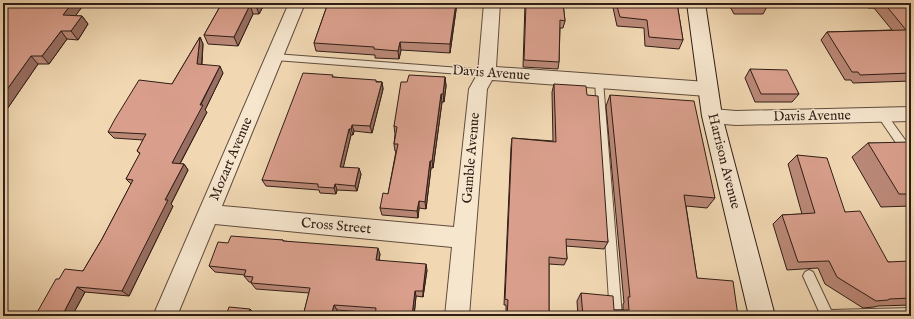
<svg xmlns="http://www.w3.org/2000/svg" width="914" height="319" font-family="'IM FELL English',serif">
	<rect width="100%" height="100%" fill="#f1d8b3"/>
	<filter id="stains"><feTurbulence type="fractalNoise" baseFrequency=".005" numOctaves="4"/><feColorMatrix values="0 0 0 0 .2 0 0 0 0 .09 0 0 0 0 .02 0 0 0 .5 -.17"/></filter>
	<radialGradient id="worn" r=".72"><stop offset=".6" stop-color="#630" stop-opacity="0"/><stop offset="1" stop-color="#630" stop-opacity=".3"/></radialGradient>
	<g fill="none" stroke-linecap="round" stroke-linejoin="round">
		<defs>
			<g id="service">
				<polygon points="275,54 487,70 491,73 487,76 275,60 271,57"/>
				<polygon points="599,78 603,81 622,316 610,316 595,81"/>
				<polygon points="882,111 885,112 911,148 911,160 907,159 879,118 877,115 879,112"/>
				<polygon points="809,270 813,272 831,310 911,308 911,316 821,316 803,276 805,272"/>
			</g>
			<g id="minor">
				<polygon points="289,3 305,3 222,206 454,227 469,89 478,73 484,3 500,3 496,67 707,82 713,84 716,89 713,94 707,96 492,80 487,89 469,316 445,316 452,247 215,224 177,316 153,316"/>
				<polygon points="911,107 911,121 736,125 712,123 705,121 703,116 705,111 712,109 736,111"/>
			</g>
			<polygon id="secondary" points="687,3 705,3 722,116 775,316 749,316 702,116"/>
		</defs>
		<!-- service casing -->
		<use href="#service" stroke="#604c3d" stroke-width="2"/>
		<!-- minor casing -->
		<use href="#minor" stroke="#604c3d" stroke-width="2"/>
		<!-- secondary casing -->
		<use href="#secondary" stroke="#301d16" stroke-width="2"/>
		<!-- service -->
		<use href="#service" fill="#f6e6ce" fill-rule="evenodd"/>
		<!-- minor -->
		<use href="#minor" fill="#f6e6ce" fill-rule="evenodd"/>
		<!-- secondary -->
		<use href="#secondary" fill="#f6e6ce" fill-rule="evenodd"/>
	</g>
	<!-- wall -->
	<g fill="#bb8978" stroke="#301d16">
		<polygon points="5,3 85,3 75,16 82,16 88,24 78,40 67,39 49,64 38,64 3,115 3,5"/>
		<polygon points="222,3 265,3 259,14 253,14 238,46 208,44 204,35"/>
		<polygon points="328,3 457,3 450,53 401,50 399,59 375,58 375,55 316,51 314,43"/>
		<polygon points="525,3 563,3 565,21 563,28 560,28 559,62 558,69 523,67"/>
		<polygon points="612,3 677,3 683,40 679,49 645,46 644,28 617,26"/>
		<polygon points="728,3 767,3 768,5 763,14 734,14"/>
		<polygon points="864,3 911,3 911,81 853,83 851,80 845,80 821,40 827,32 892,30 874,8 868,8"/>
		<polygon points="200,37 203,44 202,65 223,73 205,110 207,112 180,164 184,164 188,170 171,204 173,206 129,296 85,292 72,316 35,316 59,279 83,271 102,239 131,184 126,179 140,154 137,151 143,140 114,138 108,132 172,84"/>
		<polygon points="750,69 799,94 792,102 755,102 745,78"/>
		<polygon points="333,77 382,82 383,89 372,133 354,131 353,135 351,135 343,167 361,174 357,191 337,190 336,194 320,193 319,190 266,186 262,180"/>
		<polygon points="445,77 446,86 444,102 442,102 433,168 431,168 426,209 419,208 418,218 382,215 380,208 388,194 396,151 395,151 394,144 395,134 394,126 407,82"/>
		<polygon points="554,84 587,95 608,242 604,249 566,246 567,259 564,265 549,264 549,316 506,316 506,305 504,305 511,147 512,138 553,141 552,92"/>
		<polygon points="610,95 715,198 707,208 686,206 697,278 738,316 578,316 577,301 581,293 614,310 623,310 623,304 624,303 606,106"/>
		<polygon points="868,143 911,144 911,206 881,207 852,157"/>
		<polygon points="797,155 888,262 911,265 911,305 878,306 874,307 863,308 825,284 818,268 787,270 773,224 782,215 802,214 788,164"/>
		<polygon points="283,240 284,241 380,254 379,260 427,270 423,297 416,296 414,316 375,316 375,313 337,310 335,316 303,316 309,293 256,289 251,283 251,282 249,282 244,276 245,275 215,272 209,266 228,243"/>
	</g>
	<!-- shaded-wall -->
	<g fill="#986f62" stroke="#301d16">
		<polygon points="72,3 85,3 70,23 63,15"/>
		<polygon points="257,3 265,3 259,14 256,6"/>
		<polygon points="456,3 457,3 450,53 450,44"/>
		<polygon points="250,5 253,14 238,46 234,37"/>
		<polygon points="82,16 88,24 78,40 71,31"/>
		<polygon points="61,31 67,39 49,64 42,56"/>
		<polygon points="200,37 203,44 201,71 197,64"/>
		<polygon points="400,42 401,50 399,59 398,51"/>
		<polygon points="31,56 38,64 3,115 3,95"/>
		<polygon points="220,66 223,73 205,110 207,112 177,169 172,163"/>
		<polygon points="445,77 446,86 444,102 443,94"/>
		<polygon points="382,82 383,89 372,133 370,126"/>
		<polygon points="441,94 442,102 433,168 432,161"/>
		<polygon points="352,125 354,131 353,135 351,129"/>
		<polygon points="349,129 351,135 342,173 340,167"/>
		<polygon points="430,161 431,168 426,209 425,202"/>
		<polygon points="184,164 188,170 171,204 173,206 129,296 122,291 165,200"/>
		<polygon points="359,168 361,174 357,191 355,186"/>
		<polygon points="335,184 337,190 336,194 334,188"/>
		<polygon points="419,201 419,208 418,218 417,211"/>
		<polygon points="378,248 380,254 378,266 376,260"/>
		<polygon points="426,264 427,270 423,297 423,291"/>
		<polygon points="77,287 85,292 72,316 62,316"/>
		<polygon points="415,291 416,296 414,316 412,316"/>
		<polygon points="334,305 337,310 335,316 331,316"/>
		<polygon points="250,309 255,314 254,316 248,316"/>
	</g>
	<!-- building -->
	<g fill="#d99f8c" stroke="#301d16">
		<polygon points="5,3 72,3 63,15 82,16 71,31 61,31 42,56 31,56 3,95 3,5"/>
		<polygon points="222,3 257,3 256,6 250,5 234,37 204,35"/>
		<polygon points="328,3 456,3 450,44 400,42 398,51 374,49 374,47 314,43"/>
		<polygon points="526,3 563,3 565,21 560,20 559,62 524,60"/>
		<polygon points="616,3 677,3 683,40 649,37 647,20 620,17"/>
		<polygon points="737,3 767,3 768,5 739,6"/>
		<polygon points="884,3 911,3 911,73 860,75 858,72 852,72 827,32 906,30"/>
		<polygon points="200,37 197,64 220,66 200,105 203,105 172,163 184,164 165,200 168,200 122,291 77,287 62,316 35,316 56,279 59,279 65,269 83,271 102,239 133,180 126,179 140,153 137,151 146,134 108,132 115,119 139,80 172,84"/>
		<polygon points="750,69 787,70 799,94 761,94"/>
		<polygon points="303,73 333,75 332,77 376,80 376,82 382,82 370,126 352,125 351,129 349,129 340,167 359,168 355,186 335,184 334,188 318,187 318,184 262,180"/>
		<polygon points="409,75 445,77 443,94 441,94 432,161 430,161 425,202 419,201 417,211 380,208 383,193 388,194 398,144 394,144 397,127 394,126 401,82 407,82"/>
		<polygon points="554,84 586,86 587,95 598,96 608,242 566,239 567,259 549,257 549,316 507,316 508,300 505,299 512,138 556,142"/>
		<polygon points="610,95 694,101 715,198 684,195 697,278 733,281 738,316 583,316 581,293 613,296 614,310 629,310 628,297 630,297"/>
		<polygon points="910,142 911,144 911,194 899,194 868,143"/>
		<polygon points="797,155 827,158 845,212 860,211 888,262 909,261 911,265 911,298 889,299 888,300 876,301 837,277 829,261 798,262 782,215 815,213"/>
		<polygon points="231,236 283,240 283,241 378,248 376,260 426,264 423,291 415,291 412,316 375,316 376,308 334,305 331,316 303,316 310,288 251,283 253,277 244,276 246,270 209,266 218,242 228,243"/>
		<polygon points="229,307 250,309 248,316 226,316"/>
	</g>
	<g text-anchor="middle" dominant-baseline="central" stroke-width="3" stroke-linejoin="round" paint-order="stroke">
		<!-- street labels -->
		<g font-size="14" fill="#301d16" stroke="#f6e6ce">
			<text transform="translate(491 73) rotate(4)">Davis Avenue</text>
			<text transform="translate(812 116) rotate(-1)">Davis Avenue</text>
			<text transform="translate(471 158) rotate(-85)">Gamble Avenue</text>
			<text transform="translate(231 159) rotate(-67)">Mozart Avenue</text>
			<text transform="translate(724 161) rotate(76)">Harrison Avenue</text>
			<text transform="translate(336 226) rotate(5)">Cross Street</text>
		</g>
	</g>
	<!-- margin -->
	<rect width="914" height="319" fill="none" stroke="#f1d8b3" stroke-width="16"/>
	<rect x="4" y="4" width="906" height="311" fill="none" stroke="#301d16" stroke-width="2"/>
	<rect x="8" y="8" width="898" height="303" fill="none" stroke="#301d16"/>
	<rect width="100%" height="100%" filter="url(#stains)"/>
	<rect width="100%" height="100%" fill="url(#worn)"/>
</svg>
